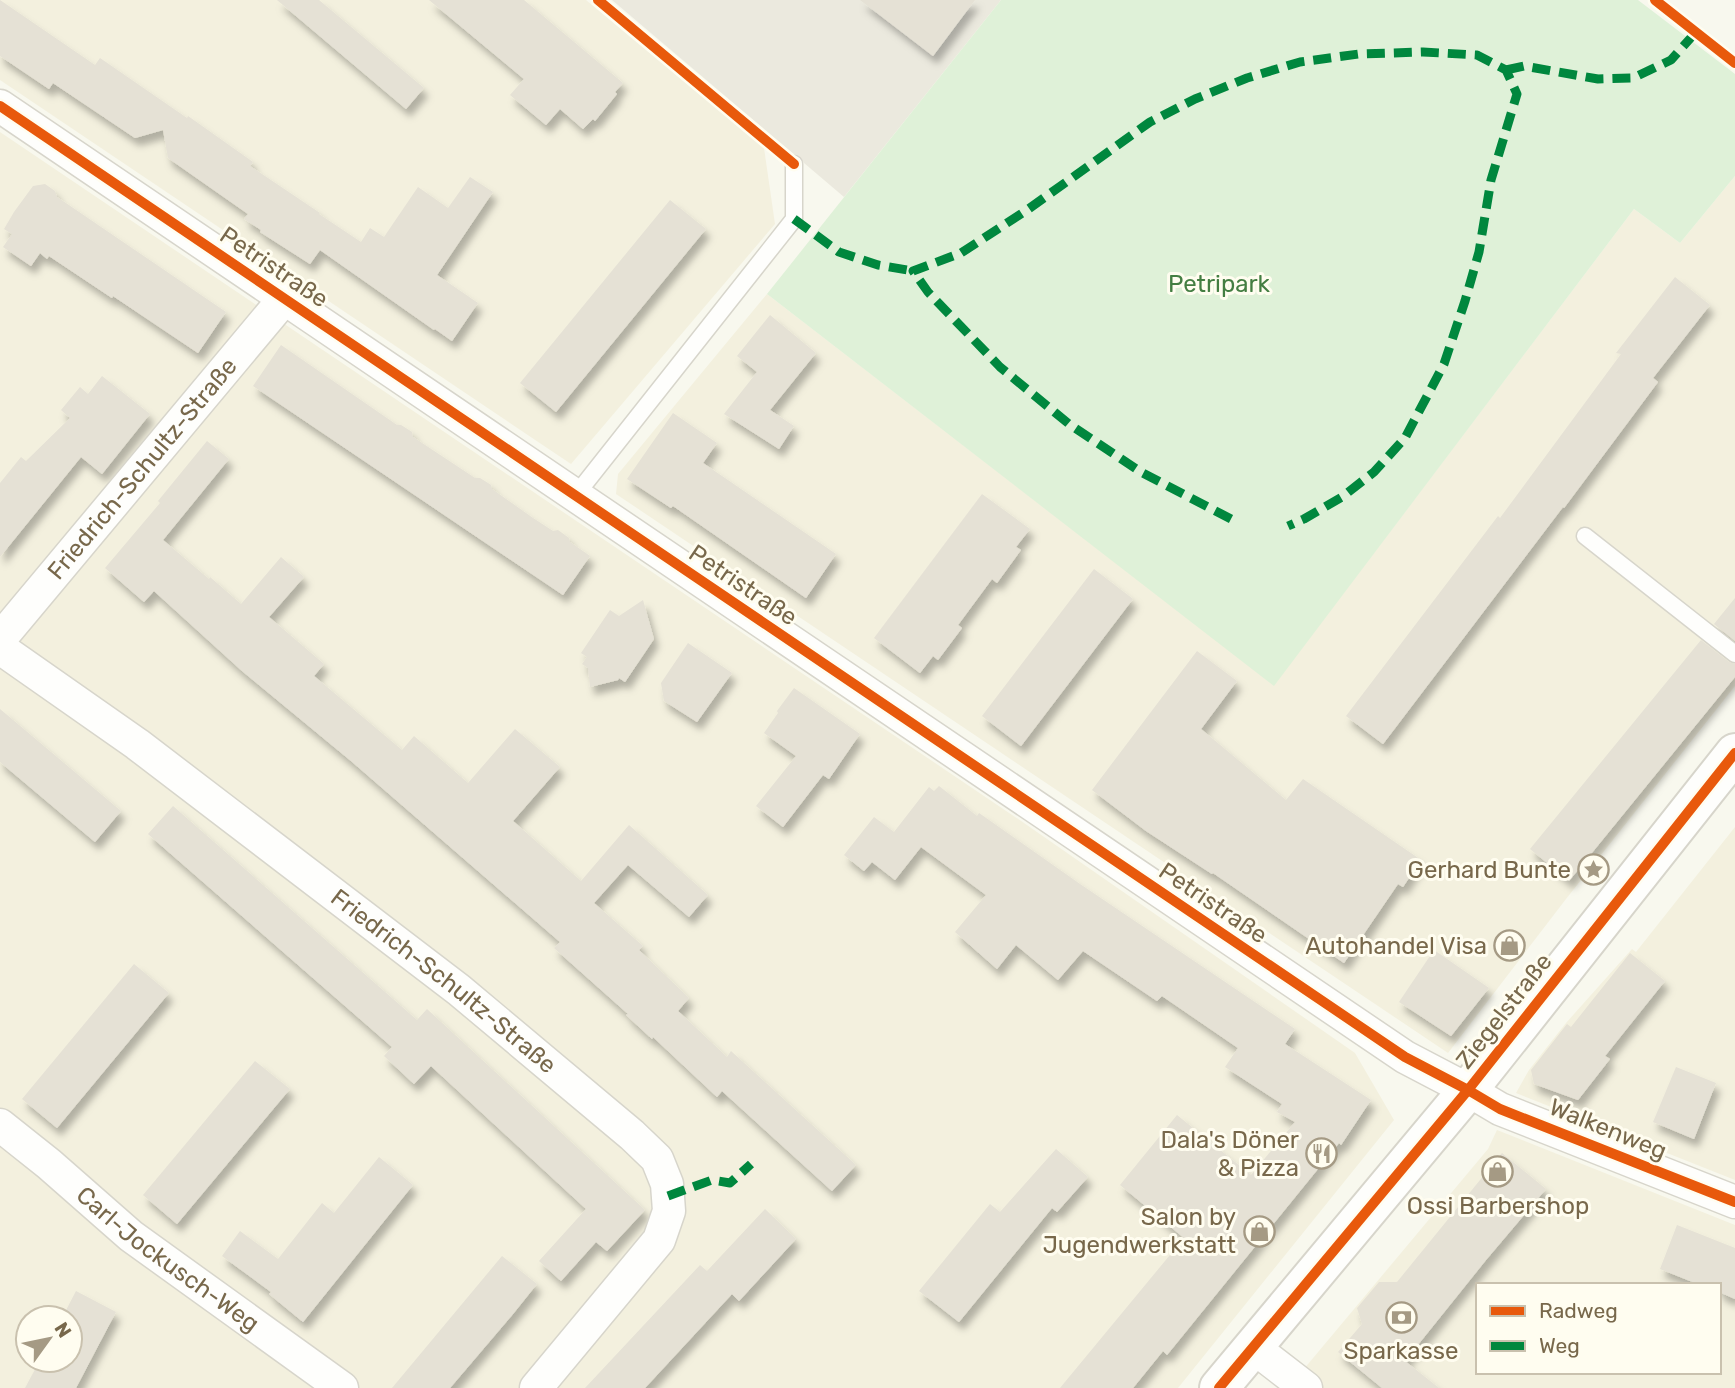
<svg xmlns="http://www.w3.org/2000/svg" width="1735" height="1388" font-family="Rubik,sans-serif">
	<defs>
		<filter id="shadow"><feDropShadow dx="4.5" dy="8" stdDeviation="3.5" flood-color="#0004"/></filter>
	</defs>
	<rect width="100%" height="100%" fill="#f8f8ee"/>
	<!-- residential -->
	<g fill="#f3f0de" fill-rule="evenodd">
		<polygon points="0,0 586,0 764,148 775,224 571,464 0,80"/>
		<path d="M0,132L1024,823L1355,1053L1394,1120L1178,1388H0ZM28,1318H70V1360H28Z"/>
		<polygon points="1735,176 1735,686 1566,899 1448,1053 616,494 618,474 767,294 1274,685 1634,209 1680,243"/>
		<polygon points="1735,827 1735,1180 1516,1093 1529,1070 1566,1023 1632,949 1636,952"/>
		<path d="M1497,1130L1735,1225V1388H1288L1488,1149ZM1478,1285H1719V1372H1478Z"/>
	</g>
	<!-- industrial -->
	<polygon fill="#ebe9de" points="612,0 1001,0 844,197"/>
	<!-- green -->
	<polygon fill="#dff1d8" points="1001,0 1638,0 1735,74 1735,176 1680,243 1634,209 1274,686 767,294"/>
	<!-- building -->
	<g fill="#e5e1d5" filter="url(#shadow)">
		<polygon points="0,0 95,65 100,58 187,118 188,116 253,162 250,166 320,213 319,214 361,242 370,228 384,237 418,187 448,208 470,177 493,192 437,275 478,303 452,341 435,329 434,330 320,250 310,264 260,232 261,230 244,219 248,214 168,158 163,130 135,138 53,83 49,89 0,56"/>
		<polygon points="277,0 319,0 424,88 406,109"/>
		<polygon points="429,0 524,0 623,83 615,92 617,94 595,121 593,119 583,129 560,109 546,125 510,95 524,79"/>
		<polygon points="860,0 975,0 933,56"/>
		<polygon points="45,184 55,191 57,197 226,312 198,353 113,296 112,298 49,256 47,259 40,253 31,266 3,247 12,234 4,229 14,212 33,186"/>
		<polygon points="670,200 706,229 556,412 520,383"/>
		<polygon points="1675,277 1710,305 1653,378 1658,382 1564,508 1563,507 1383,744 1346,716 1498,516 1500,518 1621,354 1616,353"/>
		<polygon points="770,315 816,353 770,410 794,426 779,449 724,414 757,372 737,356"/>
		<polygon points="281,345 397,425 401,425 412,432 413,437 475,478 480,478 491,485 492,489 533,518 553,531 558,530 569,538 570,542 590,556 563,595 253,386"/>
		<polygon points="102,376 150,414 102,474 81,457 0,557 0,483 21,457 26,461 70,418 61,410 80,387 88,394"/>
		<polygon points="673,413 717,443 703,463 836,554 806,598 673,506 671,508 627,479"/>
		<polygon points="207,441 229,459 163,540 209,579 210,577 241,604 281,557 304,577 269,617 324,664 314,676 402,750 414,736 468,783 515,729 560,767 513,821 581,881 629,825 708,895 689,917 628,865 594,903 643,946 639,950 689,998 678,1011 727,1057 731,1051 856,1165 832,1191 722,1091 717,1097 653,1037 652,1039 626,1015 628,1014 554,948 560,942 351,761 242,671 154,591 144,602 105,568 160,503 158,501"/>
		<polygon points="982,494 1030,529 1016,547 1021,550 997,583 992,579 958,625 962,628 938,660 933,656 920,673 874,638"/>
		<polygon points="1094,569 1133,599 1021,746 982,716"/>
		<polygon points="1735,598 1735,641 1714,624"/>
		<polygon points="643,600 654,639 625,682 619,678 618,680 590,687 588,668 582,664 587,657 581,653 610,610 619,616"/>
		<polygon points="1701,640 1729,662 1735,664 1735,677 1569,881 1530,849"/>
		<polygon points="688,643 732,673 697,722 664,701 661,683"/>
		<polygon points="1197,651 1237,681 1201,729 1286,800 1303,779 1421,860 1403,887 1398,884 1344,963 1213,873 1212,874 1146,831 1092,790"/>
		<polygon points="794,688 860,734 829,779 823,775 783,827 756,806 796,756 764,733 778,713 777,711"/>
		<polygon points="0,709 121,811 95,842 0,762"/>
		<polygon points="939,786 977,816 979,813 1080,884 1295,1029 1285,1044 1371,1100 1341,1145 1339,1143 1167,1355 1163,1351 1133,1388 1060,1388 1184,1238 1120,1185 1177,1115 1251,1175 1295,1122 1277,1112 1282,1104 1225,1067 1238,1048 1162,996 1157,1001 1083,951 1058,980 1016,945 997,969 955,932 986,895 921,847 895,880 872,862 864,871 844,855 874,817 894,832 929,787 934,791"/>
		<polygon points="173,806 417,1020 427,1009 645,1210 607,1251 596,1242 561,1281 539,1261 586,1209 431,1066 414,1084 384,1056 392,1047 148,834"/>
		<polygon points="1434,950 1489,988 1451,1036 1399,1002"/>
		<polygon points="1630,953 1665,981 1605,1056 1610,1059 1578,1100 1534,1084 1531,1070 1567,1024 1571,1027"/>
		<polygon points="134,964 169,993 57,1128 22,1099"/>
		<polygon points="255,1061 290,1089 177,1224 143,1195"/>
		<polygon points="1676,1067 1716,1083 1694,1139 1653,1122"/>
		<polygon points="1056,1149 1088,1177 1057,1212 1052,1208 959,1322 919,1291 990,1204 1000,1212"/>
		<polygon points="1502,1153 1546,1189 1486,1260 1405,1361 1439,1388 1382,1388 1338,1352 1362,1324 1357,1308 1379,1282 1397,1282"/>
		<polygon points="379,1157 413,1185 303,1322 269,1294 271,1292 222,1256 240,1231 278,1259 322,1203 334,1213"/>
		<polygon points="765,1209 796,1239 739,1301 732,1294 645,1388 585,1388 700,1265 707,1271"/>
		<polygon points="1677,1225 1735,1248 1735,1299 1719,1292 1719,1285 1700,1285 1660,1269"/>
		<polygon points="502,1256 537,1284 513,1314 450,1388 392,1388"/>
		<polygon points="76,1291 116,1312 98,1346 76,1388 25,1388 40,1360 70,1360 70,1318 62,1318"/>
	</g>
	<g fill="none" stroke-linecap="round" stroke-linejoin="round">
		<defs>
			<g id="service">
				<polyline points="575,496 794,219 794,164"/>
				<polyline points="1585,536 1735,654"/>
			</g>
			<g id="minor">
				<polyline points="0,106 1405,1057 1468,1090 1500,1109 1735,1202"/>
				<path id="s1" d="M0,639L284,299"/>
				<path id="s2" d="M0,648L137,744L459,990L632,1135L657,1159L667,1184L669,1211L659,1240L536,1388"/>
				<path id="s3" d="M0,1125L49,1164L131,1236L342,1388"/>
				<polyline points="1253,1347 1306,1388"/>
			</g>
			<polyline id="tertiary" points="1219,1388 1468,1090 1735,753"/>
		</defs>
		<!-- service casing -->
		<use href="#service" stroke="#d7d5cb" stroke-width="19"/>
		<!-- minor casing -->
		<use href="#minor" stroke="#d7d5cb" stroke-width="35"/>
		<!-- tertiary casing -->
		<use href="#tertiary" stroke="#d7d5cb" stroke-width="42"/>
		<!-- service -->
		<use href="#service" stroke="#fefefc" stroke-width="16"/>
		<!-- minor -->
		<use href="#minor" stroke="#fefefc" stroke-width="32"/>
		<!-- tertiary -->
		<use href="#tertiary" stroke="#fefefc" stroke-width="38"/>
		<!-- quiet -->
		<g stroke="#00873e" stroke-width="9" stroke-dasharray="18 9" stroke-linecap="butt">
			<polyline points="1506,70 1524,66 1598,79 1633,78 1671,60 1696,32"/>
			<polyline points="794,219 839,252 878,265 913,271"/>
			<polyline points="1231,519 1141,472 1069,424 1000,367 928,292 913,271 961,253 1027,210 1150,122 1195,99 1247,78 1300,62 1359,54 1423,52 1477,55 1506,70 1517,94 1491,180 1479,252 1465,301 1444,364 1405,438 1374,472 1342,497 1304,519 1288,526"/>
			<polyline points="668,1196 712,1180 730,1183 751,1164"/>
		</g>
		<defs>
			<g id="cycleway">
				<polyline points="598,0 794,164"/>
				<polyline points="1655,0 1735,63"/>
				<polyline points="0,106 1405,1057 1468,1090 1500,1109 1735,1202"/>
				<polyline points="1219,1388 1468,1090 1735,753"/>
			</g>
		</defs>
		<!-- cycleway casing -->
		<use href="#cycleway" stroke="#fffdf0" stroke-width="15"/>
		<!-- cycleway -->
		<use href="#cycleway" stroke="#e8590c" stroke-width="10"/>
	</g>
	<!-- icons -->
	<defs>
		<symbol id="sight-ring" viewBox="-11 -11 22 22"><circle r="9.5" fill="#fffdf0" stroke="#a59a84" stroke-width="1.5"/><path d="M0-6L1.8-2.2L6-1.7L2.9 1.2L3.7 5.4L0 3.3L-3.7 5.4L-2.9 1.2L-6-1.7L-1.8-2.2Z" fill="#a59a84"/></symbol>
		<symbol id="shop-ring" viewBox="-11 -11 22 22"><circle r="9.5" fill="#fffdf0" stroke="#a59a84" stroke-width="1.5"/><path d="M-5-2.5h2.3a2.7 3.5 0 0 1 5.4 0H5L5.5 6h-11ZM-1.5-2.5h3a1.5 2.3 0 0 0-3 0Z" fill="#a59a84"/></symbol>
		<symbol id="restaurant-ring" viewBox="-11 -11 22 22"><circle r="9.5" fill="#fffdf0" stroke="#a59a84" stroke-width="1.5"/><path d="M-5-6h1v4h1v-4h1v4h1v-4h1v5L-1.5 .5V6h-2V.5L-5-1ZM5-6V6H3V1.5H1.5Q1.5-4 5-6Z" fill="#a59a84"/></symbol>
		<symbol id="bank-ring" viewBox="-11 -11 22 22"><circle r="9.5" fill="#fffdf0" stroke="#a59a84" stroke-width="1.5"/><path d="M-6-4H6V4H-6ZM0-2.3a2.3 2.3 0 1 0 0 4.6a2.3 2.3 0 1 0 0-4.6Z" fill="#a59a84"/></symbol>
	</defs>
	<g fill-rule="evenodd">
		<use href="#sight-ring" x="1576" y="852" width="35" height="35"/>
		<use href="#shop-ring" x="1492" y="928" width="35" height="35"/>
		<use href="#restaurant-ring" x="1304" y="1136" width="35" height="35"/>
		<use href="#shop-ring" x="1480" y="1154" width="35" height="35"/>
		<use href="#shop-ring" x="1242" y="1214" width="35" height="35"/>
		<use href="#bank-ring" x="1384" y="1300" width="35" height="35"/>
	</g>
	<g text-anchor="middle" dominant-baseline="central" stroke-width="6" stroke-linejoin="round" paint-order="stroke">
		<!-- street labels -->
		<g font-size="24" fill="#78684b" stroke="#fffdf0">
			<text transform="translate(274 267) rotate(34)">Petristraße</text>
			<text stroke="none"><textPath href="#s1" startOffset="222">Friedrich-Schultz-Straße</textPath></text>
			<text transform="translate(743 585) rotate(34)">Petristraße</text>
			<text transform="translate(1213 903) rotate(34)">Petristraße</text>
			<text stroke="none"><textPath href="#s2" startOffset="555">Friedrich-Schultz-Straße</textPath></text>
			<text transform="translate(1504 1011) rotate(-52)">Ziegelstraße</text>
			<text transform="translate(1608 1129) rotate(22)">Walkenweg</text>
			<text stroke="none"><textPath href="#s3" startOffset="215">Carl-Jockusch-Weg</textPath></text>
		</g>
		<!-- park labels -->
		<g font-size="24" fill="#447e42" stroke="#fffdf0">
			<text x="1219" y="284">Petripark</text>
		</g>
		<!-- poi labels -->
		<g font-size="24" fill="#78684b" stroke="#fffdf0" text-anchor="end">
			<text x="1571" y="870">Gerhard Bunte</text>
			<text x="1487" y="946">Autohandel Visa</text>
			<text x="1299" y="1140">Dala's Döner<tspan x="1299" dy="28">&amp; Pizza</tspan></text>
			<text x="1498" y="1206" text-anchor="middle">Ossi Barbershop</text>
			<text x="1236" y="1217">Salon by<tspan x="1236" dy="28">Jugendwerkstatt</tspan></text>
			<text x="1401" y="1351" text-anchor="middle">Sparkasse</text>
		</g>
	</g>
	<!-- legend -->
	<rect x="1476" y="1283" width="245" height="91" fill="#fffdf0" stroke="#c9c1ae" stroke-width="2"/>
	<rect x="1490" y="1306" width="35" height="10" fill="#e8590c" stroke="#c9c1ae" stroke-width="2"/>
	<text x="1539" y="1318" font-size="21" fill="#78684b">Radweg</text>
	<rect x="1490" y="1341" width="35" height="10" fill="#00873e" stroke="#c9c1ae" stroke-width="2"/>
	<text x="1539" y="1353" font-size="21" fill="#78684b">Weg</text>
	<!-- north arrow -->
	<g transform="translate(49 1339) rotate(57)"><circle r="33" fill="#fffdf0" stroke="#c9c1ae" stroke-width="2"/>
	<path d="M0-5L12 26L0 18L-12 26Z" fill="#a59a84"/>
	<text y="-10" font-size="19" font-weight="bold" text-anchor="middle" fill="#78684b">N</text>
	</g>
</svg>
